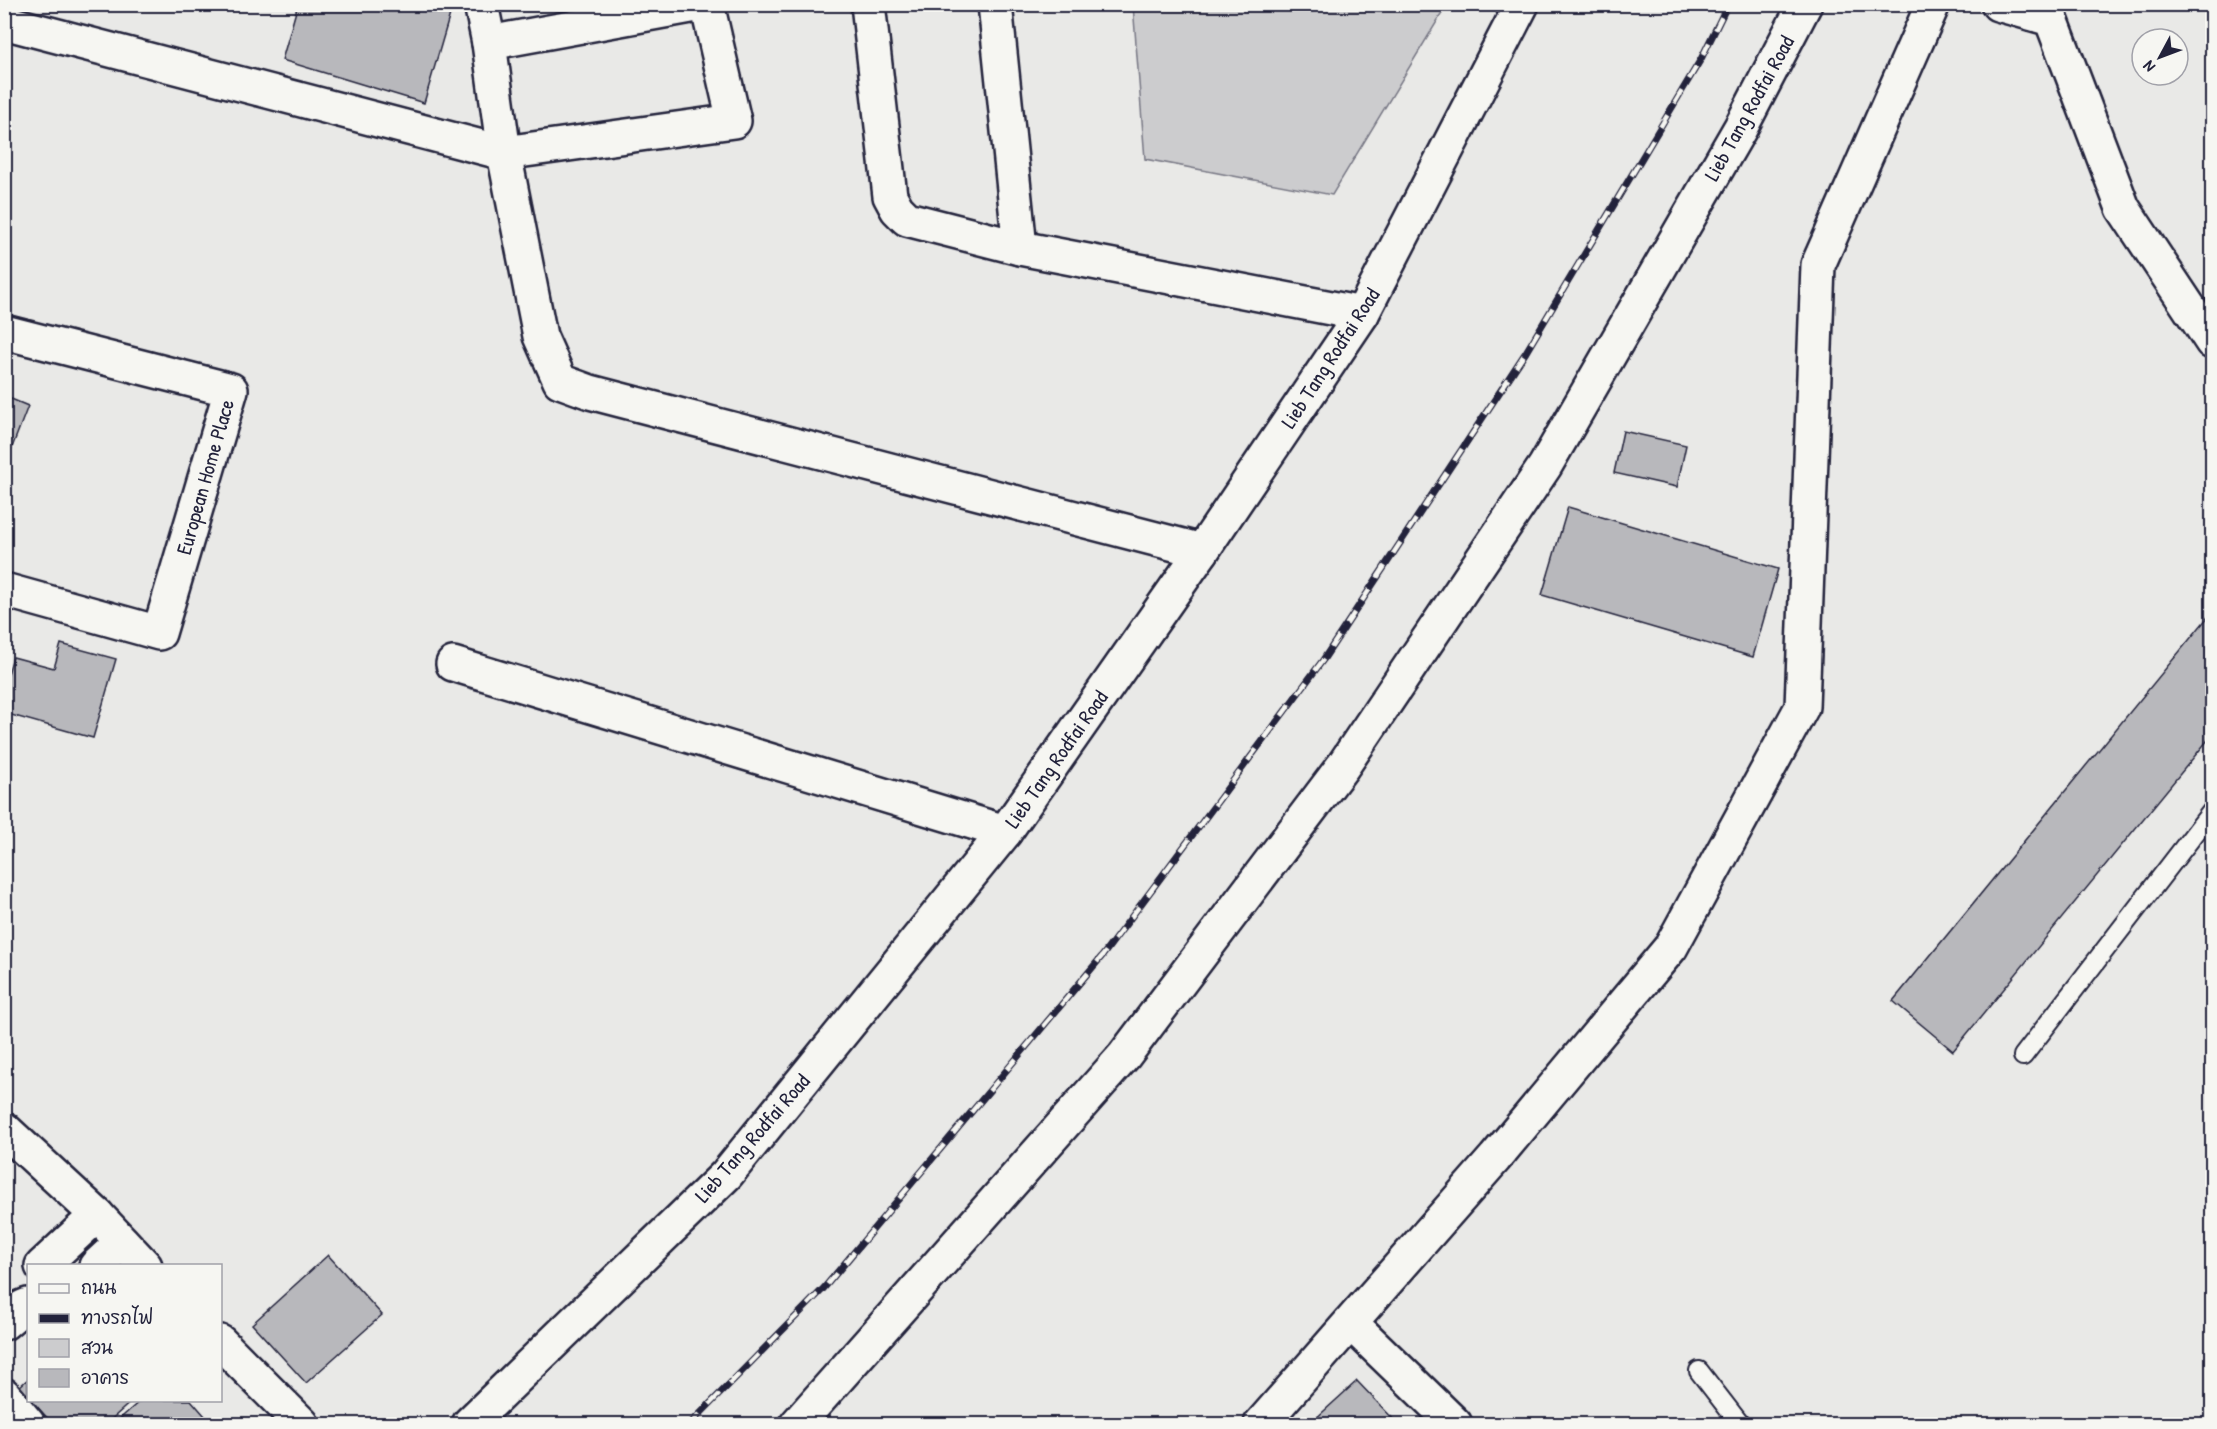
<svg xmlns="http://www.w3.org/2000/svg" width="2217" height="1429" font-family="'Patrick Hand','Playpen Sans Thai',sans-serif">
	<rect width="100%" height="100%" fill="#e9e9e7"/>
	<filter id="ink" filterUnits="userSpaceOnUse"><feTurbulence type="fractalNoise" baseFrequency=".0167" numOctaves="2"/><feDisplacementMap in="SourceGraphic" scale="12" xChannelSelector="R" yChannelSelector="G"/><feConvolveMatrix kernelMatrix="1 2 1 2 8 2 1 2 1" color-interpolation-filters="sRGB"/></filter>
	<g filter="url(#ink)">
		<!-- green -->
		<polygon fill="#ccccce" stroke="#777784" stroke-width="1.5" points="1133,5 1133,4 1447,5 1332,195 1145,159"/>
		<!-- building -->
		<g fill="#b8b8bc" stroke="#22223b" stroke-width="1.5">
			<polygon points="298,4 453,4 424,103 282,60"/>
			<polygon points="4,396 28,406 6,463 4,463"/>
			<polygon points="1623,431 1686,445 1677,487 1614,473"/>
			<polygon points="1568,507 1778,569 1753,657 1542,595"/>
			<polygon points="2212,612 2212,735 1953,1051 1893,1001"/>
			<polygon points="61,644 116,659 93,738 4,713 4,687 13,657 54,668"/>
			<polygon points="328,1255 382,1315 306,1383 252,1324"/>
			<polygon points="28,1379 28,1397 19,1387"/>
			<polygon points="1357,1381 1398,1424 1316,1424 1313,1421"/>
			<polygon points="31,1400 133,1400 106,1424 53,1424"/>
			<polygon points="141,1400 191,1400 212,1424 114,1424"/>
		</g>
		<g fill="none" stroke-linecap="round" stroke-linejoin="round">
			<defs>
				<g id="service">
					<polyline points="2023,1056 2212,811"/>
					<polyline points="1699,1371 1740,1424"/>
				</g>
				<g id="minor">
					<polyline points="481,4 489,43 504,153 540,336 560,381 590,392 1202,551"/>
					<polyline points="868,4 890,196 897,209 907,219 1020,248 1362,314"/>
					<polyline points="995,4 1020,248"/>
					<polyline points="1998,4 2051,19 2123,208 2212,342"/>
					<polyline points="4,22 504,153 734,121 707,4"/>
					<polyline points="489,43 702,4"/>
					<polyline points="4,332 231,390 159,633 4,590"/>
					<polyline points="453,664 1005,832"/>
					<polyline points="42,1266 97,1215"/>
					<polyline points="96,1266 122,1242"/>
					<polyline points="4,1323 23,1307 28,1305"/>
					<polyline points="1351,1323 1455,1424"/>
					<polyline points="4,1395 28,1424"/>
					<polyline points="1261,1424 1495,1158 1671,947 1802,707 1818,265 1933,4"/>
				</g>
				<g id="tertiary">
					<polyline points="4,1129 97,1215 145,1266"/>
					<polyline points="220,1342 302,1424"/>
					<polyline points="469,1424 726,1175 1005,832 1202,551 1362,314 1522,4"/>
					<polyline points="797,1424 1124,1056 1343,766 1545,466 1741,127 1805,4"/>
				</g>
			</defs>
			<!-- service casing -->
			<use href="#service" stroke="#22223b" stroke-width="22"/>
			<!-- minor casing -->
			<use href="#minor" stroke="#22223b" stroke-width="38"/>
			<!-- tertiary casing -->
			<use href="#tertiary" stroke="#22223b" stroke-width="38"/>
			<!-- service -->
			<use href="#service" stroke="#f6f6f2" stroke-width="18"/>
			<!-- minor -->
			<use href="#minor" stroke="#f6f6f2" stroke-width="33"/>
			<!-- tertiary -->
			<use href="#tertiary" stroke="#f6f6f2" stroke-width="33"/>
			<defs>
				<polyline id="rail" points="690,1424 824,1288 1103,955 1323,660 1526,352 1701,59 1728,4"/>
			</defs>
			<!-- rail casing -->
			<use href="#rail" stroke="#22223b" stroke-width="7"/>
			<!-- rail -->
			<use href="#rail" stroke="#f6f6f2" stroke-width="4.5" stroke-dasharray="14" stroke-linecap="butt"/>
		</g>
	</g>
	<g text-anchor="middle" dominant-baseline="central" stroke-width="5" stroke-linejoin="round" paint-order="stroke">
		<!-- street labels -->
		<g font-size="21" fill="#22223b" stroke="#f6f6f2">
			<text transform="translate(1749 108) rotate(-61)">Lieb Tang Rodfai Road</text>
			<text transform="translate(1330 358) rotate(-57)">Lieb Tang Rodfai Road</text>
			<text transform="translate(205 477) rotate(-74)">European Home Place</text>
			<text transform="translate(1056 759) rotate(-55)">Lieb Tang Rodfai Road</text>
			<text transform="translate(752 1138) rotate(-49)">Lieb Tang Rodfai Road</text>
		</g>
	</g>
	<!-- margin -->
	<rect width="2217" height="1429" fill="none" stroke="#f6f6f2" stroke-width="24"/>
	<rect x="12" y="12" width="2193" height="1405" fill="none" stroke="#22223b" stroke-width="2" filter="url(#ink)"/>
	<!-- legend -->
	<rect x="27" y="1264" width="195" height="138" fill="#f6f6f2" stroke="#a1a1a9" stroke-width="1.5"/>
	<rect x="39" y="1284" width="30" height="9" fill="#f6f6f2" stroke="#a1a1a9" stroke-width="1.5"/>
	<text x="81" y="1294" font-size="18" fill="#22223b">ถนน</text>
	<rect x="39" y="1314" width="30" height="9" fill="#22223b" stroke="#a1a1a9" stroke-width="1.5"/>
	<text x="81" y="1324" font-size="18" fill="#22223b">ทางรถไฟ</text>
	<rect x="39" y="1339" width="30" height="18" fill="#ccccce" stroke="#a1a1a9" stroke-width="1.5"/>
	<text x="81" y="1354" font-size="18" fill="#22223b">สวน</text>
	<rect x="39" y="1369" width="30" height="18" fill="#b8b8bc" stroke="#a1a1a9" stroke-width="1.5"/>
	<text x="81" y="1384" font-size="18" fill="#22223b">อาคาร</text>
	<!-- north arrow -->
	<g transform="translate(2160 57) rotate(229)"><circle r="28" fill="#f6f6f2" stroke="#a1a1a9" stroke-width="1.5"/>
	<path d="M0-4.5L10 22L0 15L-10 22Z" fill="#22223b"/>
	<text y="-9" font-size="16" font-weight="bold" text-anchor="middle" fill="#22223b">N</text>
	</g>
</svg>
